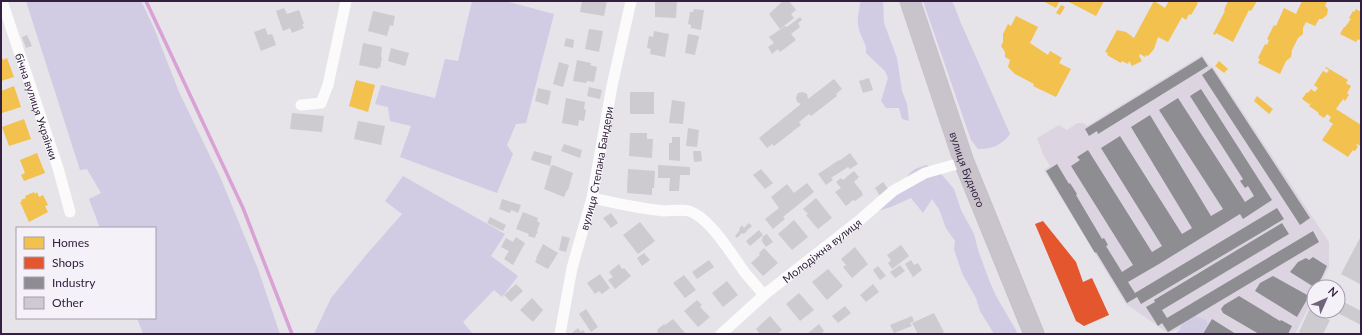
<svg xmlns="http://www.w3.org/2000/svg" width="1362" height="335" font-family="Lato,sans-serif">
	<rect width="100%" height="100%" fill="#e6e3e9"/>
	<!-- built -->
	<polygon fill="#dcd5e1" points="1202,55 1210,66 1213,67 1329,242 1329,267 1319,287 1314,287 1314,297 1295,334 1200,334 1186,326 1168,333 1126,304 1044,170 1050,166 1043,154 1037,138 1059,125 1067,130 1077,123 1083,123 1087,126"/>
	<!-- green -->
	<g fill="#d1cbe4">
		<polygon points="26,1 141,1 154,28 179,92 221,179 258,269 280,334 143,334 137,318 155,318 155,228 100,228 89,199 101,193 87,169 80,170"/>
		<polygon points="472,1 505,1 554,14 526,123 516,124 507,145 513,154 497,193 400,157 411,126 390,121 388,107 375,104 381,85 435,98 445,59 458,61"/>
		<path d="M860,1H883L884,23L897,58L902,91L907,104L909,121L902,119L899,108H886L881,101L888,78L885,71L866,53C867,42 861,39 859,29C856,16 860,12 860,1Z"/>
		<path d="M923,1H951L954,5L960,21L1010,134C1002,145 992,149 978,149L971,140Z"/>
		<polygon points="926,165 937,169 954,189 961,210 974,234 978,250 989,280 996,296 1017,332 1016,334 994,334 980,311 976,298 962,273 954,249 955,241 946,228 939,209 932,199 923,213 911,198 891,207 877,211 903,185 909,174 915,169"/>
		<polygon points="403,176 505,234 491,256 518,276 502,297 494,290 463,322 473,334 314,334 331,298 367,254 402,214 385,201"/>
		<polygon points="1183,312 1206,320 1211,334 1175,334 1181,328"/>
	</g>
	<!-- homes -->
	<g fill="#f2c14e">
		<polygon points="1043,1 1056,1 1059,2 1056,8"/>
		<polygon points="1067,1 1104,1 1096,16"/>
		<polygon points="1154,1 1165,8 1169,1 1195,1 1198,3 1191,15 1189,14 1186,20 1182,17 1168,42 1158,37 1154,49 1148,56 1146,55 1145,57 1140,54 1139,56 1142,61 1132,66 1129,61 1128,64 1122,61 1121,63 1107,55 1108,53 1105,52 1117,30 1126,32 1134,38"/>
		<polygon points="1228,1 1257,1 1251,11 1249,10 1233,42 1216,33 1215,35 1213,34 1225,11 1224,10"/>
		<polygon points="1302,1 1327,1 1325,6 1328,9 1327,15 1322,19 1319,19 1315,26 1306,22 1303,28 1303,34 1298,38 1292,50 1291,57 1286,61 1280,74 1258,63 1260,59 1258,58 1265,44 1267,45 1269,40 1267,39 1274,25 1276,26 1284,8 1296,14"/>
		<polygon points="1061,5 1065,7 1060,15 1056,13"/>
		<polygon points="1356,9 1361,12 1361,41 1358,39 1356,42 1340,34 1344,27 1346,27 1345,27 1351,19 1349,18 1353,11 1354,12"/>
		<polygon points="1016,16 1038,27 1030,43 1048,55 1050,51 1062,58 1059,63 1071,69 1056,97 1033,86 1034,84 1015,74 1008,67 1010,60 1005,57 1005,52 1001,46 1003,42 1003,34 1008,24 1011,26"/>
		<polygon points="1,56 3,60 7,58 14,77 1,81"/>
		<polygon points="1219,61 1228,69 1224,73 1215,66"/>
		<polygon points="1326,67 1348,80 1346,83 1351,86 1347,93 1349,95 1345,101 1343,99 1336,109 1361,125 1361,146 1357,144 1356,145 1358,146 1355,151 1353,150 1348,157 1322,140 1333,124 1329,121 1331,117 1327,114 1324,118 1318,114 1319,113 1309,106 1311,103 1309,104 1302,99 1307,92 1308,93 1311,89 1315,92 1318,88 1314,85 1323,71 1327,73 1329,70 1325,68"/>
		<polygon points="356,80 375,85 368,112 349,106"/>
		<polygon points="14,86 21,107 2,113 1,109 1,91"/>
		<polygon points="1257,96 1273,109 1269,114 1254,101"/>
		<polygon points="24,119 31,139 9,146 2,127"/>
		<polygon points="37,153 45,173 24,181 21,175 25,173 20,160"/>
		<polygon points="34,192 35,194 37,192 39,197 43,195 48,205 45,206 48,212 29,222 20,202 22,202 21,200 26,198 25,196"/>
	</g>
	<!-- shops -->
	<polygon fill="#e4572e" points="1043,221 1076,262 1083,282 1092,278 1109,315 1084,326 1076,321 1035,224"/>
	<!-- industry -->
	<g fill="#8d8d92">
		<polygon points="1202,57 1208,66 1098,134 1097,131 1089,136 1085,129"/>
		<polygon points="1212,68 1310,218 1300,225 1202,75"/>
		<polygon points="1201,89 1272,200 1243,219 1240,214 1159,264 1128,282 1135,293 1277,208 1284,219 1141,304 1137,297 1127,303 1096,252 1095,253 1046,171 1057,164 1069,184 1070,183 1077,194 1076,195 1102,239 1104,238 1108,245 1106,246 1122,272 1133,265 1071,166 1080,160 1077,157 1088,150 1152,252 1162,246 1101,148 1120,136 1182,234 1192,228 1131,127 1150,115 1211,216 1223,209 1159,110 1178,98 1245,202 1254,196 1248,186 1245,188 1240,181 1243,179 1190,96"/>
		<polygon points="1282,223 1289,234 1162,310 1167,318 1313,231 1319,242 1168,332 1162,323 1158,326 1146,307 1155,302 1154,300"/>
		<polygon points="1313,257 1327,266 1322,277 1316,287 1314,287 1290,272 1298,262 1306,258 1309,260"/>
		<polygon points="1273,276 1309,296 1297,317 1255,291 1260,283"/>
		<polygon points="1239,296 1280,321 1281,320 1292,326 1288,334 1259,334 1223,313 1221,309 1224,305"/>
		<polygon points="1212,319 1236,334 1203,334"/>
	</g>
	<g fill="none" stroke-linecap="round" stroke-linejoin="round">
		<!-- stream -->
		<polyline stroke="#daa1d7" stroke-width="3.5" points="146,1 243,208 292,334"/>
	</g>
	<!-- building -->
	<g fill="#cdcad0">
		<polygon points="582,1 607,1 604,16 580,12"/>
		<polygon points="655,1 677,1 676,18 655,17"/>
		<polygon points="783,1 789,1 796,10 791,14 794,18 780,29 769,14"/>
		<polygon points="284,8 287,14 299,10 304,24 302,24 304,28 292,33 290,28 283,31 276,11"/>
		<polygon points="694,9 704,10 701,30 691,28 691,25 688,24 690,12 693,12"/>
		<polygon points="373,11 395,16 393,26 390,25 387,36 368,31"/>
		<polygon points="800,17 802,20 798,23 800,27 791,34 796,40 780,52 778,49 772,54 768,47 774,43 769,37 785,26 787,27"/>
		<polygon points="265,28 268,35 272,34 276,45 261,51 254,32"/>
		<polygon points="589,29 603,31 599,52 585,49"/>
		<polygon points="654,31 669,34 665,57 650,54 651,49 647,48 649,36 653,37"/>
		<polygon points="688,34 699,36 695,55 685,53"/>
		<polygon points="27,35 32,46 26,48 22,37"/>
		<polygon points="566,38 574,40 573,48 564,46"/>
		<polygon points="363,43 382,47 381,57 382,57 380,68 378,67 378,69 359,65"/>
		<polygon points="391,48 409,53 405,66 388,61"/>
		<polygon points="577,60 591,63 590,65 597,67 594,82 587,81 586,83 573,81"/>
		<polygon points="559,62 569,65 563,87 553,84"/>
		<polygon points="869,78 873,90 863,93 859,81"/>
		<polygon points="834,79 842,89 836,94 837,96 811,116 809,114 799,122 801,125 774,146 772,144 767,148 759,138 801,104 797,102 796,97 798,93 803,92 807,94 808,99"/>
		<polygon points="589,87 602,90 600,99 587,96"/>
		<polygon points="538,88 551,91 548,105 535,101"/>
		<rect x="630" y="92" width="24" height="22"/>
		<polygon points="566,98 585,102 584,109 586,110 584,121 579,120 578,126 562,123"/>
		<polygon points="672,100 685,102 683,124 669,123"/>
		<polygon points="292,113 324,116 322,132 290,129"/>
		<polygon points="358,121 385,126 381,145 354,139"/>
		<polygon points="688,128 699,130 697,147 686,146"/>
		<polygon points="630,133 647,133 647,139 653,139 652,158 629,156"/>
		<polygon points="672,137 680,137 680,161 669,160 669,143 672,143"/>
		<polygon points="564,144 582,150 580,158 561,151"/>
		<polygon points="534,151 552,156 550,166 531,160"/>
		<polygon points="693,151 701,151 702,161 694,162"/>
		<polygon points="850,153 858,164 850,169 848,167 831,178 833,180 826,185 818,174 839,160 839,161"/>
		<polygon points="553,165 573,173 568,190 567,190 564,197 544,189 551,166"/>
		<polygon points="658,165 690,167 690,175 680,175 679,191 669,191 670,178 658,178"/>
		<polygon points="628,169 655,171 654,188 652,188 652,195 627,193"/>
		<polygon points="761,169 773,183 765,189 753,175"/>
		<polygon points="854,171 859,177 854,182 862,192 862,193 863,195 855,201 853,200 846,206 835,192 841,188 836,182 841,178 843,180"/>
		<polygon points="883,182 889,190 880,196 875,188"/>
		<polygon points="807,183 814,192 783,217 785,219 773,229 765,219 779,208 771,197 787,184 794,193"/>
		<polygon points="816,198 832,218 818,229 806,215 808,214 803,209"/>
		<polygon points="502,199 521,205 518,213 511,210 510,213 499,209"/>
		<polygon points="523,212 538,218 537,221 540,223 537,231 538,233 536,234 535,238 528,236 529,234 516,229"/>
		<polygon points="611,213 618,223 611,228 603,218"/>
		<polygon points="490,217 506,225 503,231 487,223"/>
		<polygon points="794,220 808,237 792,250 778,234"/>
		<polygon points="640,222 655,241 638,254 623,235"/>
		<polygon points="749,223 752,226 746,231 747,231 744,234 742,233 737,238 735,236 740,230 739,229 742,225 744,228"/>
		<polygon points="759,230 763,235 750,246 746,241"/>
		<polygon points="767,234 773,242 766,247 761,240 763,239 762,237"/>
		<polygon points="562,236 570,238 566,252 559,250"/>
		<polygon points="1361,236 1361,281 1360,284 1341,274"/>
		<polygon points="516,237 525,243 513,265 504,259 509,251 501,247 506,238 513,242"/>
		<polygon points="543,244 558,253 548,269 535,262 537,258 536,258"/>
		<polygon points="901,245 909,256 892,269 888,263 891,260 887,255"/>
		<polygon points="855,247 868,264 852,278 843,267 846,265 841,259"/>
		<polygon points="764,248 778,263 763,276 751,263 760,255 759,253"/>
		<polygon points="644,253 650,260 642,266 637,258"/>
		<polygon points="709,260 714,267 697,279 692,272"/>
		<polygon points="911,260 914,265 918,263 922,270 913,277 905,264"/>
		<polygon points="619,264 622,269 624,268 631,276 615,289 608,280 613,277 609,272"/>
		<polygon points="900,265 905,271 895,278 890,272"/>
		<polygon points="878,266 886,276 880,280 873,270"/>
		<polygon points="828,269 843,286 827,300 812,282"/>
		<polygon points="600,274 610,288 602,294 599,291 595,294 587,283"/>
		<polygon points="684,275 696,290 685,298 673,283"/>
		<polygon points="727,281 738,295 723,307 712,293"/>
		<polygon points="516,284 523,291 511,302 504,295"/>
		<polygon points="873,284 879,292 866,302 860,295"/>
		<polygon points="799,293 814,310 800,321 786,304"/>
		<polygon points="532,298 543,310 533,322 520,310"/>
		<polygon points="1338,299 1361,311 1361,325 1334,311 1338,311"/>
		<polygon points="697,300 702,305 700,307 710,317 698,327 684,311"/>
		<polygon points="845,306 851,313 838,323 832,316"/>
		<polygon points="586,309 598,327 591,332 579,314"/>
		<polygon points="1309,310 1330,320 1323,334 1303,334 1299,332"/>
		<polygon points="934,313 944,332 941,334 918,334 912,323"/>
		<polygon points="770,316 782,330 777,334 760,334 756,329"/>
		<polygon points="912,316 914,321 910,323 912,326 894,333 890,325"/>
		<polygon points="673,319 686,334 655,334 658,332 657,330 664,324 665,325"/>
		<polygon points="819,324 824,331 821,334 807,334"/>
		<polygon points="578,328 581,332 583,330 586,334 573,334 572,333"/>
	</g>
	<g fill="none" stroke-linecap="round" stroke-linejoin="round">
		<defs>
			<g id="trunk">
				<path id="s4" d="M910,1L964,162L1034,334"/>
			</g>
		</defs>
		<!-- trunk casing -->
		<use href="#trunk" stroke="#c6c0c9" stroke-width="21"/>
		<!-- minor -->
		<g stroke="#fbfbfc" stroke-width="11">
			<path id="s1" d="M2,1L58,168L70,212"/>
			<polyline points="301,105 321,103 328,85 346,1"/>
			<path d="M592,198C615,203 640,209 664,211C672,211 682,209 689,211C710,217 733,257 746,274C752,281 758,288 764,295"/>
			<path id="s2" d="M560,334L572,268L592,198L612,86L631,1"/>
			<path id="s3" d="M721,334L764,295L861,219L893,191L925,173L964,162"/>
		</g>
		<!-- trunk -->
		<use href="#trunk" stroke="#c9c3cc" stroke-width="19"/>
	</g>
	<g text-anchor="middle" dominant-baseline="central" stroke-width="4" stroke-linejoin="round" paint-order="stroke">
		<!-- street labels -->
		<g font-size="11" fill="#33203e" stroke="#f4f1f8">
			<text stroke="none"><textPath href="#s1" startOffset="111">бічна вулиця Українки</textPath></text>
			<text stroke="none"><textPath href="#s2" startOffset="170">вулиця Степана Бандери</textPath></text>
			<text stroke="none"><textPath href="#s4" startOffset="178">вулиця Будного</textPath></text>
			<text stroke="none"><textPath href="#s3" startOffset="131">Молодіжна вулиця</textPath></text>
		</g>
	</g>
	<!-- border -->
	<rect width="1362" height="335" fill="none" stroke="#33203e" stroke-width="4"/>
	<!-- legend -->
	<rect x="16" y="227" width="140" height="92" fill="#f4f1f8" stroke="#a79dae"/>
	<rect x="24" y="237" width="20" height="12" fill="#f2c14e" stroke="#a79dae"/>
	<text x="52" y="247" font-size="12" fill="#33203e">Homes</text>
	<rect x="24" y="257" width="20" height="12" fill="#e4572e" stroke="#a79dae"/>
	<text x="52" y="267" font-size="12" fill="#33203e">Shops</text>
	<rect x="24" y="277" width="20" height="12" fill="#8d8d92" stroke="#a79dae"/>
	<text x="52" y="287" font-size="12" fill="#33203e">Industry</text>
	<rect x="24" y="297" width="20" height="12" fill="#cdcad0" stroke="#a79dae"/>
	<text x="52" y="307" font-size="12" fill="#33203e">Other</text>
	<!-- north arrow -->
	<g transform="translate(1326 299) rotate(45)"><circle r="19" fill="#f4f1f8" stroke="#a79dae"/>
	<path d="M0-3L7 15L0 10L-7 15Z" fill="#72647a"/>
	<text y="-6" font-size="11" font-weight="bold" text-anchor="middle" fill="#33203e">N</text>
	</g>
</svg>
